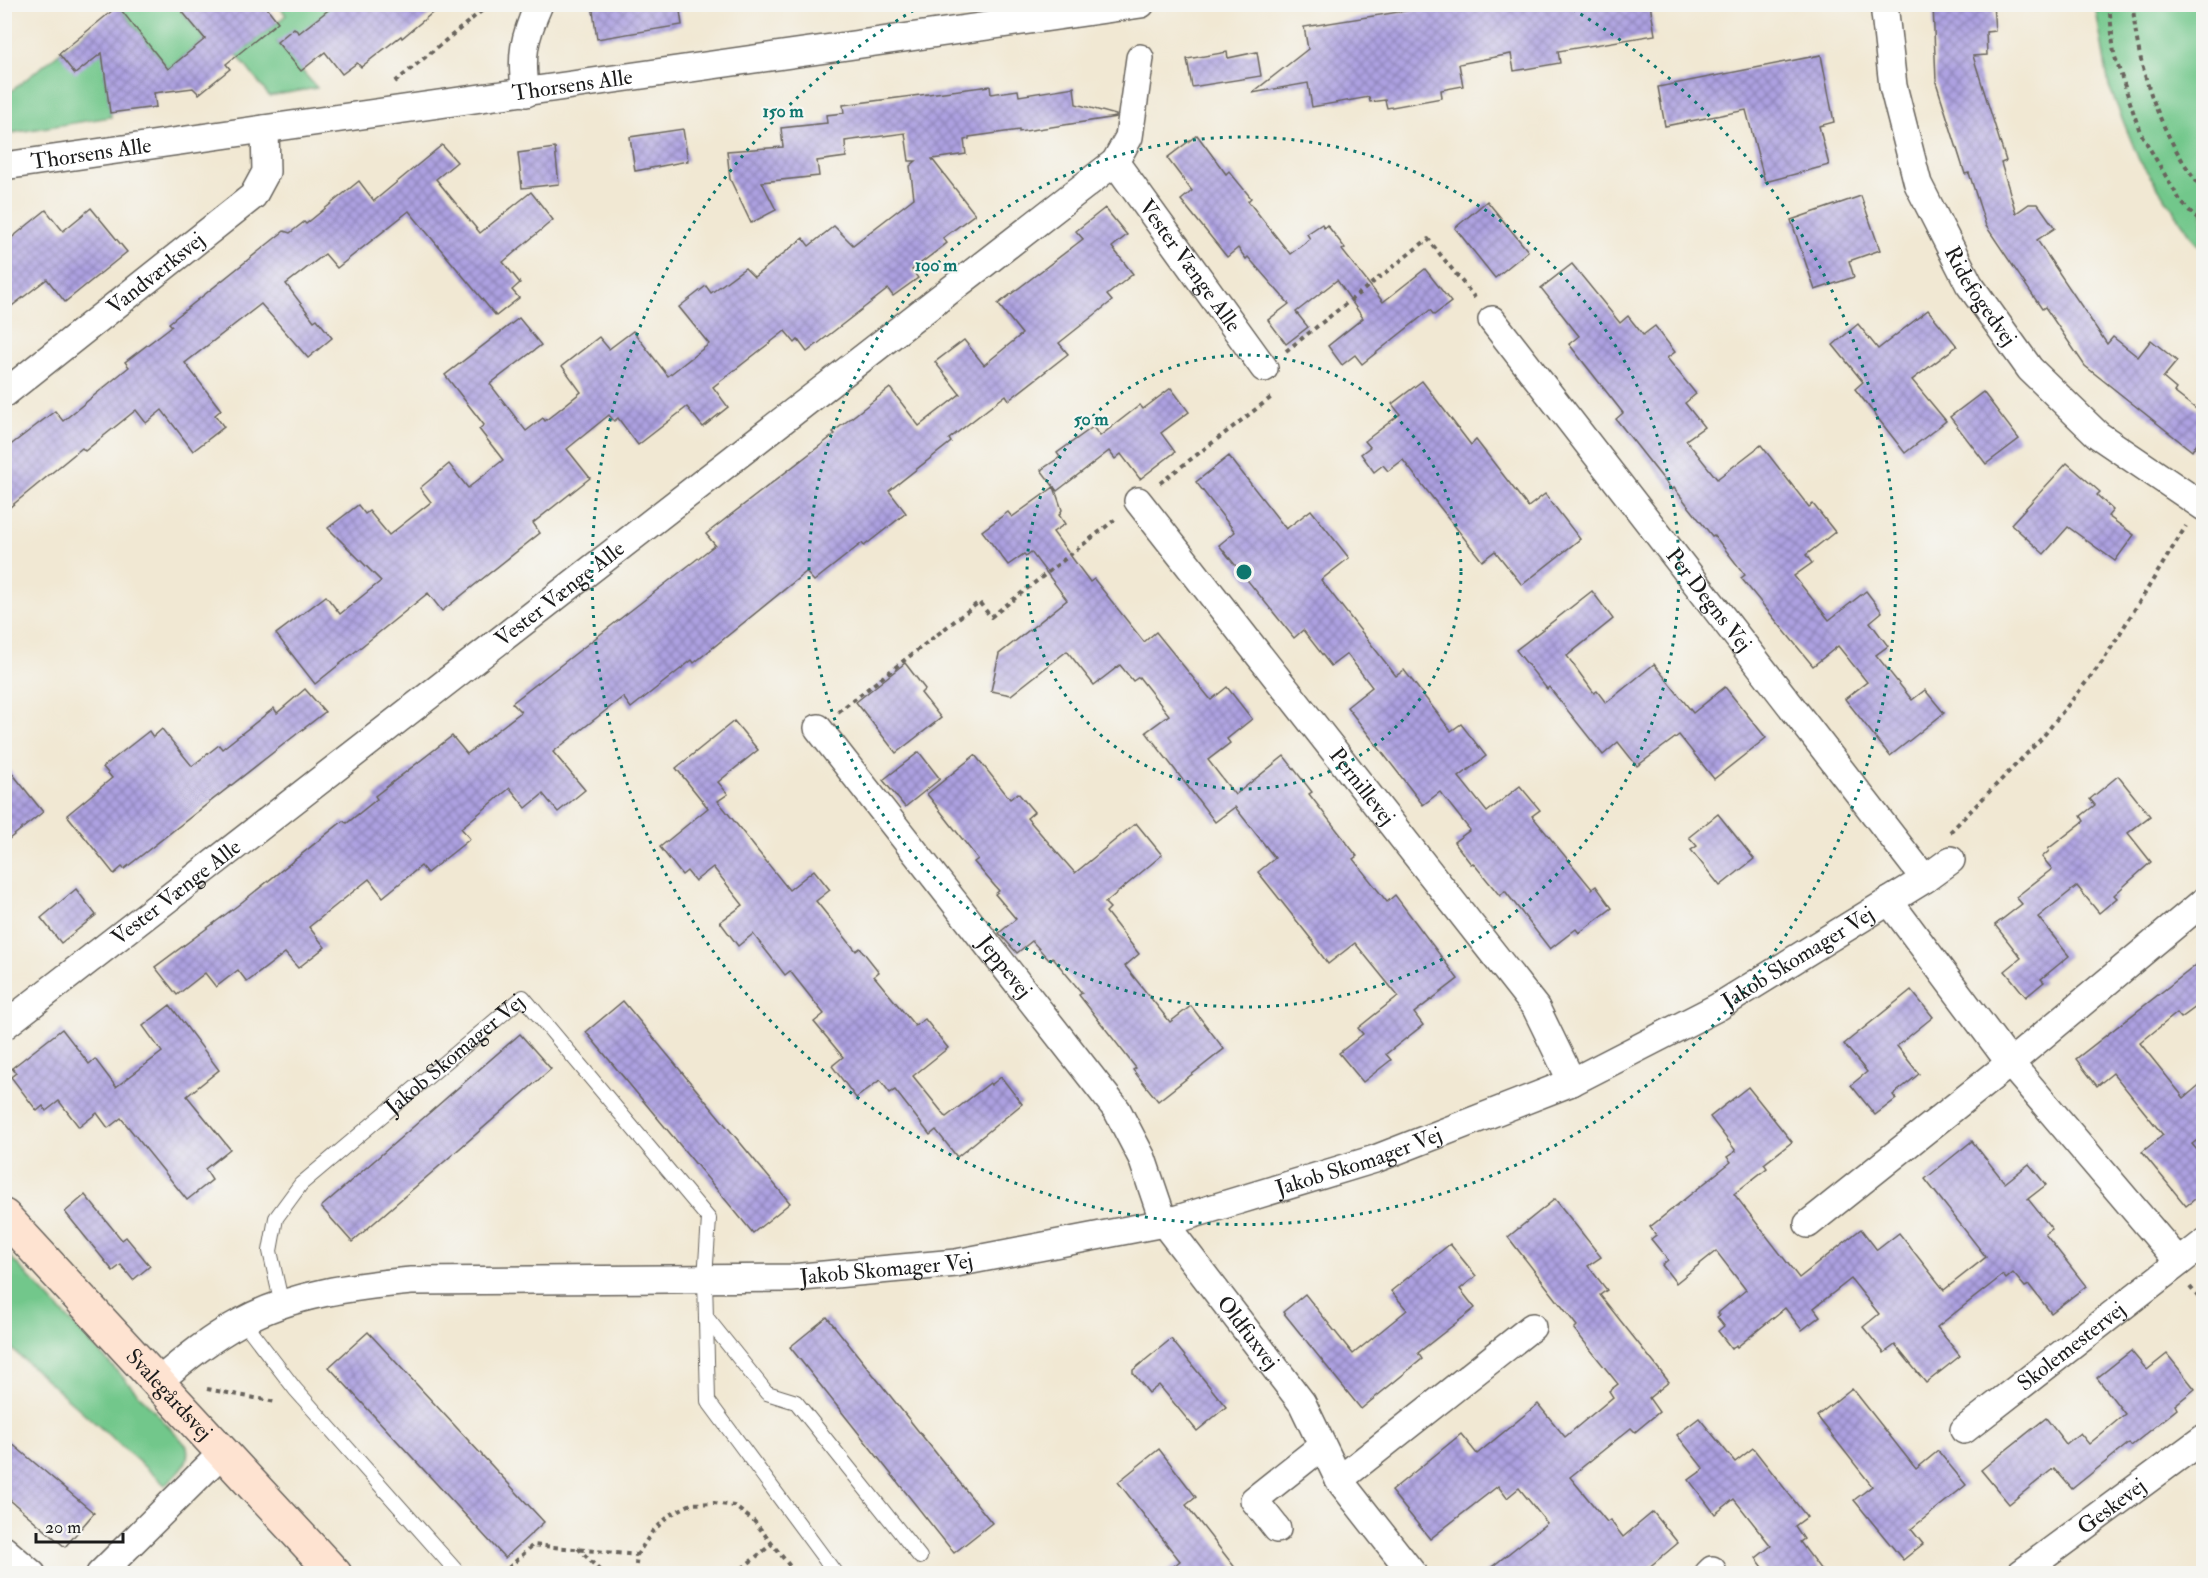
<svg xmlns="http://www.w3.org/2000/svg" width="2208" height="1578" font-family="'IM FELL Double Pica',serif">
	<defs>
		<pattern id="building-cross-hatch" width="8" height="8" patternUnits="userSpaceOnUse" patternTransform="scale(1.5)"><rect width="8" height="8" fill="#ada1e1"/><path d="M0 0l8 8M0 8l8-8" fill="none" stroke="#8c82b6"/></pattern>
	</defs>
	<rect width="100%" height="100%" fill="#f6f6f2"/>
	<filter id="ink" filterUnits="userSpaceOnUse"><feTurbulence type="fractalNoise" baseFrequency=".0167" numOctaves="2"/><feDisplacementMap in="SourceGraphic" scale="12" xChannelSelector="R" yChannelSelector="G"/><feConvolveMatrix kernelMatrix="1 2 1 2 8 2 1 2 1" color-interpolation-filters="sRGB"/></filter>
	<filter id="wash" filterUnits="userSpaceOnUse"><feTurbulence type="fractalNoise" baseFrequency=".008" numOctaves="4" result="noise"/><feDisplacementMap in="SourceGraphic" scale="24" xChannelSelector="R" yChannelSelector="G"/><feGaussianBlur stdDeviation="1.35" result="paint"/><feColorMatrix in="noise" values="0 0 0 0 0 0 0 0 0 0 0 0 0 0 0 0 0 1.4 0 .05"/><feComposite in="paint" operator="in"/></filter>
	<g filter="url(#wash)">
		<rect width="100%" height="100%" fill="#f1e8d3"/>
		<!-- green -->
		<g fill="#72c78b" stroke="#477254" stroke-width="1.5">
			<polygon points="120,4 176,5 205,39 168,69 118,6"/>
			<polygon points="278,5 336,5 302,38 277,42 317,88 269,96 216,28 224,22 245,49 286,15"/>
			<polygon points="2095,5 2203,5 2203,250 2196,243 2139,160 2109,86"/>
			<polygon points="91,28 117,56 105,75 111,117 5,134 5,96"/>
			<path d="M5,1251L187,1446C191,1465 178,1472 165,1485L5,1343Z"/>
		</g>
		<g id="blocks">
			<!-- building -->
			<g fill="url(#building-cross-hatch)">
				<polygon points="176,4 264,4 278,22 226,64 230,69 199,94 193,88 154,93 156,107 110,113 102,53 75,74 59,54 118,6 168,69 205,39"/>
				<polygon points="336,4 443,4 402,38 401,36 361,67 357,63 342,74 325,52 301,71 277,42 294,28 299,33"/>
				<polygon points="592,4 679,4 682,25 597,39"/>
				<polygon points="1449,4 1650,4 1655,35 1558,51 1560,63 1514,71 1511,54 1459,64 1463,86 1441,90 1442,98 1387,108 1385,100 1370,102 1369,97 1312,107 1308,83 1252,93 1308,49 1304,27"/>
				<polygon points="1933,4 1993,4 1995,31 1986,32 1987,55 1973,56 2006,161 2001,163 2016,213 2029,204 2038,204 2055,228 2037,240 2107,344 2113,337 2138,357 2151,340 2177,361 2163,378 2176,389 2174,392 2204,415 2204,432 2192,451 2085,366 2045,307 2042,309 1986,226 1969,173 1965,174 1936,82"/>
				<polygon points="1227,52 1228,58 1257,52 1261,76 1192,87 1187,59"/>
				<polygon points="1821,55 1834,122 1819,126 1829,165 1765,182 1746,110 1665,126 1658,87"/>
				<polygon points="990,86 991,94 1018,90 1019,96 1074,87 1076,104 1116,115 1116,117 1019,132 1019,130 969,137 969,139 964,140 966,154 932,159 975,214 943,238 947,243 912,270 918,278 893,296 888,289 807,352 798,340 795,343 785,331 713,387 728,407 703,427 687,407 638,445 618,418 614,421 609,415 567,449 590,478 533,523 540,533 442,611 428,593 315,684 276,634 326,596 340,614 381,581 328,528 358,505 365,514 369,511 389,535 431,502 420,488 449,464 468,488 503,460 479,429 484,425 445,375 519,318 541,345 490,384 526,431 543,418 545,421 581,392 562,366 599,337 609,349 633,331 668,376 709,344 679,307 706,286 711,293 745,268 754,277 803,238 809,246 834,226 853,245 914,198 910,166 916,161 909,161 905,133 845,141 846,157 817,161 819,176 762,182 776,210 751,223 730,179 727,151 783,147 781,128 827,123 826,115 844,113 843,105"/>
				<polygon points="683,129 688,161 635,171 630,137"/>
				<polygon points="1197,135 1226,174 1229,171 1251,198 1248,201 1290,254 1310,239 1307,234 1322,224 1324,228 1327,225 1345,248 1342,250 1383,302 1425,269 1451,302 1434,315 1430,310 1362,364 1355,355 1342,365 1328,346 1363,318 1337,280 1296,312 1308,327 1286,344 1268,320 1289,304 1248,257 1246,259 1238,248 1227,257 1181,200 1192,191 1167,158"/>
				<polygon points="442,145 457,162 436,179 480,233 531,192 553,220 503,262 520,283 512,290 519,298 496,316 409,211 337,268 325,254 286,284 314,321 317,319 332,338 308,358 261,304 185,363 221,410 215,415 224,427 193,451 162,410 146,423 136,410 85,451 82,448 4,512 4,450 55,411 63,421 129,367 125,362 172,326 169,323 284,231 290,233 304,222 306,224 359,181 374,201"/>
				<polygon points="555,148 559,184 522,188 518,153"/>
				<polygon points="1861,196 1880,250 1849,261 1854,277 1815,290 1791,220"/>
				<polygon points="1487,201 1528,251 1495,278 1455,228"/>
				<polygon points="91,208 127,252 65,302 47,279 4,312 4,244 46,210 63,231"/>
				<polygon points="1105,208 1127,235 1112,247 1133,274 1107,295 1112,301 1059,343 1068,354 1009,400 1006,395 949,439 951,442 889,491 906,513 864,546 862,543 814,581 806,572 694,663 692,660 631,708 623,697 553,752 585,790 558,812 543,794 526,808 510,788 461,828 470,839 427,873 421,866 383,897 369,879 309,927 325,947 298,968 285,953 247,982 238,970 216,987 205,973 177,995 155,967 237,906 343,821 347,823 377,799 375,796 452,736 467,754 521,712 512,703 715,545 706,534 835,434 833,432 890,388 919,426 960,394 935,362 964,340 984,365 1022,334 998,304 1083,239 1076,231"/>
				<polygon points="1572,264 1620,323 1628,316 1643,335 1655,326 1675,352 1667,358 1696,394 1685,403 1704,427 1686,440 1717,479 1761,445 1809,507 1813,504 1835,532 1806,555 1812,563 1794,576 1829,620 1866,591 1882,612 1870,622 1888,646 1876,655 1912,700 1925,690 1944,713 1890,756 1845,699 1867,682 1838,646 1813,666 1741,578 1745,575 1714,535 1712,536 1674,488 1672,490 1616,419 1623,413 1569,344 1579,336 1541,288"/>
				<polygon points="1928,310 1957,346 1912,380 1946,421 1905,453 1855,389 1863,382 1833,345 1858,324 1878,349"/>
				<polygon points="1422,381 1471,445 1476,440 1528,507 1545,494 1580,539 1522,585 1495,551 1482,561 1403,460 1388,471 1383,465 1374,472 1361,454 1370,447 1365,441 1400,414 1392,404"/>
				<polygon points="1171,388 1189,412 1161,433 1175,452 1140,479 1121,454 1115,459 1109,451 1057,491 1041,470 1060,457 1057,453 1093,427 1100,436 1140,405 1143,409"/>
				<polygon points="1983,392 2019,439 1986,464 1950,417"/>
				<polygon points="1229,456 1286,529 1311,510 1349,558 1321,580 1396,676 1404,670 1451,731 1461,724 1486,756 1459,777 1487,812 1520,786 1540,810 1532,816 1592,889 1596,886 1612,908 1579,933 1576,929 1550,949 1505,891 1500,896 1473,863 1471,864 1454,842 1470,830 1440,792 1423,805 1347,707 1372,687 1347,654 1331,666 1303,630 1294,638 1219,545 1235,532 1196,482"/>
				<polygon points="2067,463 2100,492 2097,495 2113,510 2108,516 2134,535 2115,561 2068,527 2044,554 2011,524"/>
				<polygon points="1054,487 1062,510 1059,515 1065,524 1053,532 1090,582 1094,579 1144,642 1156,632 1211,700 1227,687 1252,719 1227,739 1230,743 1208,760 1235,795 1284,756 1312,792 1309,794 1357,856 1353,859 1387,902 1395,895 1458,979 1414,1013 1423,1025 1386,1054 1391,1060 1363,1082 1339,1053 1363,1034 1358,1028 1398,996 1355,943 1328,964 1314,945 1315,944 1258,872 1275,858 1235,807 1215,822 1146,732 1169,715 1139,677 1133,681 1120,665 1094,685 1067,651 1011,695 991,691 999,654 1067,600 1031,552 1026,556 1024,554 1008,565 982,531 1008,512 1012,517"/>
				<polygon points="1592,591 1613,619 1567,656 1594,693 1597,691 1606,703 1654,664 1693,713 1725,687 1766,738 1714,779 1679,735 1637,766 1618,742 1603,755 1549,687 1547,689 1516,650"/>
				<polygon points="905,663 925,689 921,693 941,718 896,753 856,702"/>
				<polygon points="305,689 325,712 124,869 122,867 114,874 67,815 112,778 103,767 149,731 153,737 162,729 192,766 219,745 222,749 274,708 277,713"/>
				<polygon points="734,721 758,750 718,782 728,794 718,801 789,890 814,870 830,890 816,901 856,951 860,948 879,972 874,976 915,1026 925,1019 948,1048 913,1076 946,1117 990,1083 991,1085 1001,1077 1022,1104 957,1157 936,1130 930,1135 895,1090 890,1093 880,1080 856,1098 832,1066 843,1057 814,1022 824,1014 790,971 785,975 753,934 738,946 720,922 743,905 713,867 695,881 687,871 682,875 660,847 708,808 676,768"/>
				<polygon points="919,752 940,779 905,807 883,780"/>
				<polygon points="975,755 1010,799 1018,793 1034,812 1027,818 1075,873 1136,823 1162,855 1105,903 1110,908 1106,912 1139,954 1125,966 1170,1022 1191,1006 1224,1049 1158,1101 1133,1070 1136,1068 1079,995 1082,993 1052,957 1049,960 1032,941 1017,953 999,933 1016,919 995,894 999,891 974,862 978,859 927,794"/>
				<polygon points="4,763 43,812 4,843"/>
				<polygon points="2118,776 2150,816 2128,833 2151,862 2114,895 2117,898 2099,913 2077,886 2038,917 2069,956 2041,979 2044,982 2026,997 2005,971 2021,958 1995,925 2022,904 2016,897 2052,869 2042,857 2049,851 2048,849 2084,821 2081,816 2095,805 2090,799"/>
				<polygon points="1718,814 1754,859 1720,886 1691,850 1697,846 1689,837"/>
				<polygon points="76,889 96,915 61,943 41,918"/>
				<polygon points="2204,959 2204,1001 2181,1018 2177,1013 2140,1043 2184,1098 2204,1081 2204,1135 2192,1144 2204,1158 2204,1192 2186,1206 2142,1152 2163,1135 2113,1073 2097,1086 2076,1059"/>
				<polygon points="1911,990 1933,1017 1897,1046 1919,1074 1893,1095 1896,1099 1875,1115 1851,1085 1867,1072 1844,1044"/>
				<polygon points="623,1001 790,1203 753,1233 586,1032"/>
				<polygon points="170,1005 219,1070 187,1096 230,1149 205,1169 212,1180 187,1200 121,1118 108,1128 97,1113 79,1127 59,1101 46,1111 43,1106 37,1111 11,1077 16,1073 12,1068 62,1029 89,1064 95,1059 116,1087 162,1052 143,1026"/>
				<polygon points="520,1034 551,1069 352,1242 321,1207"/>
				<polygon points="1748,1087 1792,1142 1764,1164 1767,1168 1734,1194 1799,1278 1861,1229 1877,1250 1899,1233 1944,1290 1986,1257 1925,1179 1972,1141 2005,1183 2029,1164 2046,1185 2028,1199 2052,1229 2045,1234 2086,1286 2051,1313 2029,1285 2025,1287 2013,1273 2006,1279 2003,1275 1937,1327 1960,1356 1926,1383 1895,1345 1884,1353 1863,1327 1879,1314 1851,1279 1814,1308 1820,1316 1802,1330 1785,1308 1737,1347 1736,1345 1732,1349 1718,1331 1724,1326 1717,1317 1720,1315 1718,1313 1746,1290 1716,1251 1676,1283 1662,1265 1668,1260 1651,1239 1656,1235 1650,1227 1731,1162 1727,1157 1736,1151 1710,1117"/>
				<polygon points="85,1195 122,1240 126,1237 150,1266 133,1280 121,1265 113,1271 65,1212"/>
				<polygon points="1555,1199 1601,1257 1588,1266 1607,1290 1600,1295 1669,1382 1649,1398 1659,1412 1635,1432 1631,1428 1570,1477 1607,1522 1610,1520 1623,1537 1653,1512 1678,1543 1641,1574 1483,1574 1547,1523 1519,1488 1507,1498 1498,1486 1430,1539 1391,1491 1461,1434 1477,1454 1538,1404 1565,1437 1613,1397 1609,1391 1618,1384 1574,1329 1577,1326 1508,1237"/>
				<polygon points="1450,1244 1476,1276 1460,1289 1475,1308 1418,1353 1422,1359 1361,1409 1283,1312 1305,1294 1353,1354 1407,1310 1391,1291"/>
				<polygon points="827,1317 992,1523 954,1553 790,1347"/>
				<polygon points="368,1332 544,1522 505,1558 329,1367"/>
				<polygon points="1171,1339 1226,1407 1197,1431 1159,1385 1149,1393 1133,1373 1133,1370"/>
				<polygon points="2131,1351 2147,1370 2167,1354 2195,1389 2175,1405 2177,1409 2131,1446 2129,1443 2072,1489 2054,1468 2009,1504 1981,1470 2046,1418 2066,1444 2080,1433 2089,1444 2125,1414 2097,1378"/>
				<polygon points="1852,1388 1916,1469 1938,1451 1966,1485 1911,1529 1923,1544 1903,1560 1854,1500 1872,1486 1817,1416"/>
				<polygon points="1699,1418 1735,1462 1753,1448 1807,1517 1795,1526 1804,1539 1800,1542 1824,1574 1768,1574 1756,1558 1771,1546 1734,1499 1715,1514 1689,1480 1704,1469 1677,1435"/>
				<polygon points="4,1437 94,1513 65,1547 4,1495"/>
				<polygon points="1159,1449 1196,1497 1186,1505 1240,1574 1164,1574 1180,1561 1118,1482"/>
			</g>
		</g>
	</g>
	<g filter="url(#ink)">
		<use href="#blocks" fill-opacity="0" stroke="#67635c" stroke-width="1.5"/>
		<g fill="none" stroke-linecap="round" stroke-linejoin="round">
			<defs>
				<g id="lane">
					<path id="s1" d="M282,1305L270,1251L276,1218L301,1184L523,997L709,1219L705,1278L708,1401L836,1574"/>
					<polyline points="706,1317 767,1393 796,1402 920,1557"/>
					<polyline points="243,1321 295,1389 459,1574"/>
				</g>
				<g id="street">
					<path id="s2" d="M1884,4L1893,86L1918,184L1969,284L2030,369L2098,435L2204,507"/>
					<path d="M526,93C520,56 524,38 539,4"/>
					<path id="s3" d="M1115,162L1264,368"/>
					<path id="s4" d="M4,166L1141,4"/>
					<path id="s5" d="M1492,320L1925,879"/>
					<path id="s6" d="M4,394L253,196L266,172L265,129"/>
					<path id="s7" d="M1138,501L1536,1008L1572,1082"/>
					<path id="s8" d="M818,728L1117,1110L1142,1158L1164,1223L1302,1403L1339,1480L1413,1574"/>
					<polyline points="1889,901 2010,1063 2179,1262"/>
					<path id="s9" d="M4,1026L1115,162L1129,137L1140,58"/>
					<polyline points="1808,1224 2010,1063 2204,901"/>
					<path id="s10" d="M159,1381C185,1359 211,1338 241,1322C291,1294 355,1286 411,1281L791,1278L956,1263L1164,1223L1375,1159L1572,1082L1718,1007L1925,879L1951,860"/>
					<path id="s11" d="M1964,1430L2204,1243"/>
					<polyline points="1339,1480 1532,1327"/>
					<polyline points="1277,1529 1254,1500 1322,1446"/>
					<polyline points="4,1550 32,1574"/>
					<polyline points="100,1574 224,1451"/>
					<polyline points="1708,1574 1712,1570"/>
					<path id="s12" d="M2020,1574L2204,1438"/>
				</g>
				<g id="secondary">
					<path id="s13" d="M4,1216L335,1574"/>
				</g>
			</defs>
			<!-- lane casing -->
			<use href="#lane" stroke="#67635c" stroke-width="16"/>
			<!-- street casing -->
			<use href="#street" stroke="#67635c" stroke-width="30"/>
			<!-- secondary casing -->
			<use href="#secondary" stroke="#67635c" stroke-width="36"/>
			<!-- path -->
			<g stroke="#67635c" stroke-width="4" stroke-dasharray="4.5 4.5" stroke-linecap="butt">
				<polyline points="2109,4 2114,54 2140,132 2181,202 2204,226"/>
				<path d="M2133,4C2136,69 2163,141 2204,191"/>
				<polyline points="395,82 490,4"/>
				<polyline points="1286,351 1428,239 1475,298"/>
				<polyline points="1160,483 1273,396"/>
				<polyline points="838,712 979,602 991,617 1117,518"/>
				<polyline points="1950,832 2041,739 2103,661 2186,526"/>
				<polyline points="2190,1287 2204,1304"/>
				<polyline points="207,1389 276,1402"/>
				<polyline points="578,1548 603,1574"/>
				<polyline points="502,1574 533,1545 637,1555"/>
				<polyline points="635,1574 637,1555 652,1532 670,1515 691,1504 714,1503 734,1506 754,1521 796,1574"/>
				<polyline points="735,1574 772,1544"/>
			</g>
			<!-- lane -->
			<use href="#lane" stroke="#fff" stroke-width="14"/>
			<!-- street -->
			<use href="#street" stroke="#fff" stroke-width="27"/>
			<!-- secondary -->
			<use href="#secondary" stroke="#fee3d1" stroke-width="33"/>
		</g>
	</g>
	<!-- distance rings -->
	<g fill="none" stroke="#0f766e" stroke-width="3" stroke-dasharray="3 6">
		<circle cx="1244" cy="572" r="217"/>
		<circle cx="1244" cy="572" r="435"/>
		<path d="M1565 5A652 652 0 1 1 923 5"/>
	</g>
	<g text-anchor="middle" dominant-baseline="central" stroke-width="4.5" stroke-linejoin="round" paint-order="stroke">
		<!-- street labels -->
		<g font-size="22" fill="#1c1c1c" stroke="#f6f6f2">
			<text stroke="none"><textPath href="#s4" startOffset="574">Thorsens Alle</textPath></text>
			<text stroke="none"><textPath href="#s4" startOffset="88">Thorsens Alle</textPath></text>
			<text stroke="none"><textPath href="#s3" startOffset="128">Vester Vænge Alle</textPath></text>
			<text stroke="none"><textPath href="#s6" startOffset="194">Vandværksvej</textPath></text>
			<text stroke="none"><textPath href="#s2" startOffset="312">Ridefogedvej</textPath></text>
			<text stroke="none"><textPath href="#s9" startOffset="704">Vester Vænge Alle</textPath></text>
			<text stroke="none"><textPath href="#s5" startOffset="354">Per Degns Vej</textPath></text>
			<text stroke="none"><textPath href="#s7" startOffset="363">Pernillevej</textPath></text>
			<text stroke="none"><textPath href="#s9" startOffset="218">Vester Vænge Alle</textPath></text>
			<text stroke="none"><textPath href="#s10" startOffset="1725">Jakob Skomager Vej</textPath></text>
			<text stroke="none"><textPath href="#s8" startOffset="303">Jeppevej</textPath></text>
			<text stroke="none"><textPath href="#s1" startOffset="332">Jakob Skomager Vej</textPath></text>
			<text stroke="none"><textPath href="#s10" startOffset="1239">Jakob Skomager Vej</textPath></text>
			<text stroke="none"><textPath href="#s10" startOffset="753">Jakob Skomager Vej</textPath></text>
			<text stroke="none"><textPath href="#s8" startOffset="746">Oldfuxvej</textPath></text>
			<text stroke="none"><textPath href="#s11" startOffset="136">Skolemestervej</textPath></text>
			<text stroke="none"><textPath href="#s13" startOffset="243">Svalegårdsvej</textPath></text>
			<text stroke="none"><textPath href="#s12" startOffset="114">Geskevej</textPath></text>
		</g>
	</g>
	<circle cx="1244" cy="572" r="9" fill="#0f766e" stroke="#f6f6f2" stroke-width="3"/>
	<g font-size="18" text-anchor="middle" font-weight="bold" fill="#0f766e" stroke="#f6f6f2" stroke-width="4.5" stroke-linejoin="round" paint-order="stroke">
		<text x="783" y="117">150 m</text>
		<text x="936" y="271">100 m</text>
		<text x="1091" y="425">50 m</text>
	</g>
	<!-- margin -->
	<rect width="2208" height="1578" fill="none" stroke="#f6f6f2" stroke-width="24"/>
	<!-- scale -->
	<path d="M36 1533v9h87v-9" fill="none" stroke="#1c1c1c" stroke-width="3"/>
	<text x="45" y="1533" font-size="18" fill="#1c1c1c" stroke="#f6f6f2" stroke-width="4.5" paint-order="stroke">20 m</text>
</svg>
